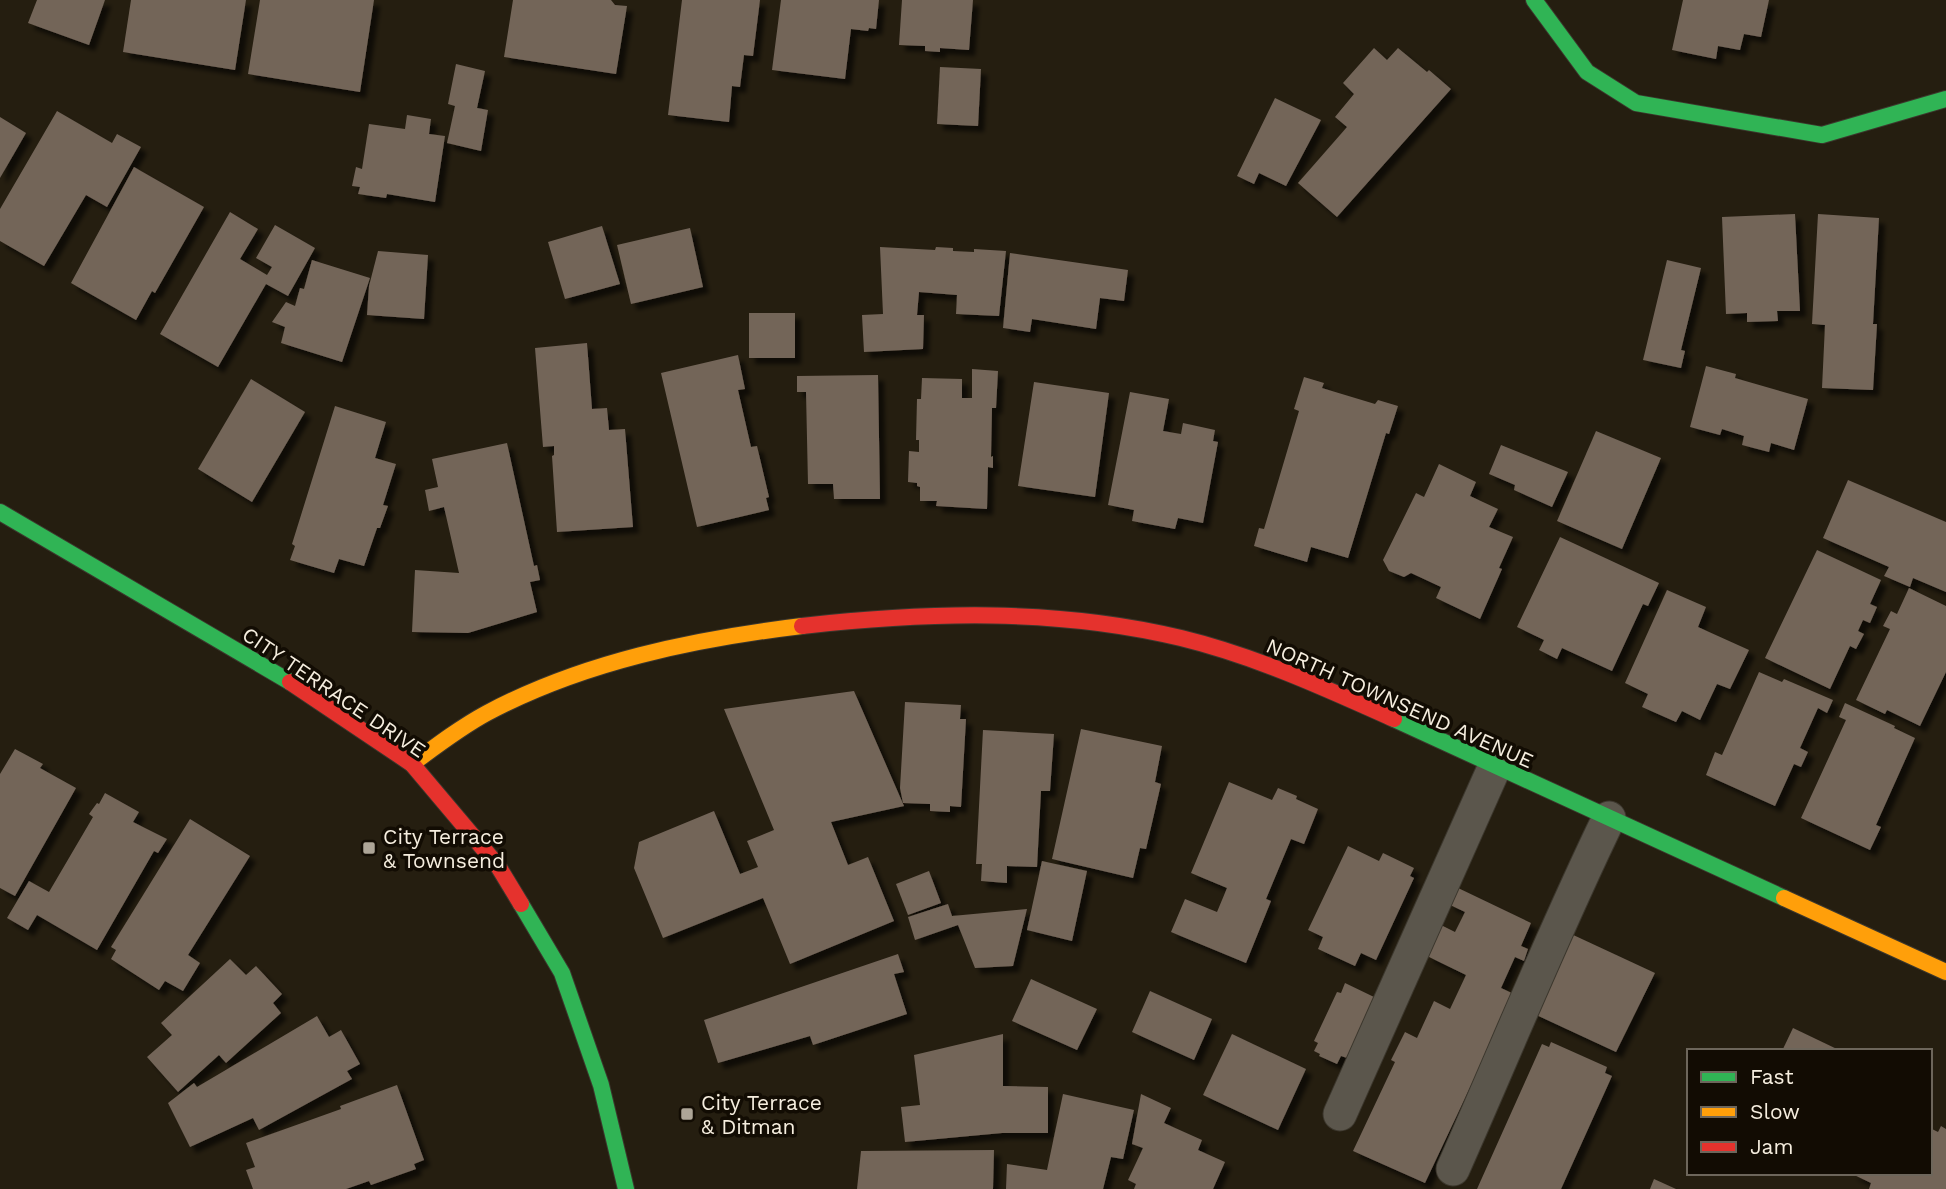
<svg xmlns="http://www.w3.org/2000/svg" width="1946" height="1189" font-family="'Work Sans',sans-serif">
	<defs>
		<filter id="shadow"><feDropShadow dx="6" dy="6" stdDeviation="2" flood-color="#0009"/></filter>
	</defs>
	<rect width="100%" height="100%" fill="#251e10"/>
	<!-- building -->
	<g fill="#736559" filter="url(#shadow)">
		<polygon points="37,0 105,0 89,45 28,23"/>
		<polygon points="131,0 246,0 235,70 123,52"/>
		<polygon points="260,0 374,0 360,92 248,74"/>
		<polygon points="513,0 611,0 615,5 627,6 616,74 504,57"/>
		<polygon points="682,0 760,0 753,56 744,55 740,87 732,86 729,122 668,115"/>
		<polygon points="781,0 879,0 876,29 869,28 868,31 851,29 845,79 772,70"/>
		<polygon points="902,0 973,0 969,50 940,48 940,52 925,51 925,46 899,45"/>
		<polygon points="1683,0 1769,0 1761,37 1744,34 1740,50 1718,46 1716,59 1672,50"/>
		<polygon points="1374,48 1387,60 1398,48 1427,72 1429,70 1451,89 1337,217 1298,183 1347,127 1335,117 1354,94 1343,83"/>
		<polygon points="456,64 485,71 477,108 488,110 481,151 447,143 455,106 448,104"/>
		<polygon points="940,67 981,69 978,126 937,124"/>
		<polygon points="1275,98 1321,120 1286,186 1259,173 1254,184 1237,176"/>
		<polygon points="57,111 112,143 117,134 141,147 107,207 86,195 44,266 0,241 0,209"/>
		<polygon points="407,115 431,119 429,134 445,136 435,202 387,194 386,198 358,194 360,187 352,186 356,167 362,169 369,124 405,129"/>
		<polygon points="0,117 26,133 0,178"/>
		<polygon points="134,167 204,207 155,293 152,291 136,320 71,283"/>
		<polygon points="230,212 258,229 240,259 267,275 272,267 256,258 275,225 315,248 288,296 266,284 218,367 160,334"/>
		<polygon points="1795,214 1800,311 1777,311 1778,321 1747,322 1747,313 1726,314 1722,217"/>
		<polygon points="1818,214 1879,218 1873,324 1877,324 1873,390 1822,388 1825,325 1812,324"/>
		<polygon points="602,226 620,284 565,299 548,242"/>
		<polygon points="690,228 703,287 631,304 617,245"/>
		<polygon points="880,247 935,250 936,247 953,248 953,251 974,252 974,249 1006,251 999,316 956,314 957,295 919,292 917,315 924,315 923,349 864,352 862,315 883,314"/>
		<polygon points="378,251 428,255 424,319 367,315 369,286"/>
		<polygon points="1010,253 1128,270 1124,301 1100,298 1096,329 1032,319 1030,332 1003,328"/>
		<polygon points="312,260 370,278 342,362 281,343 285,327 272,322 286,302 295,306 300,288 304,289"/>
		<polygon points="1667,260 1701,268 1681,350 1685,351 1681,368 1643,360"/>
		<rect x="749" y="313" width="46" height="45"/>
		<polygon points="587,343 592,409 607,408 609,430 625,429 633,527 557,532 552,456 554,455 554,446 543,447 535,348"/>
		<polygon points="738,355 745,389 738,390 751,447 757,446 769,497 766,498 769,510 697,527 661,373"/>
		<polygon points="1706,366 1736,374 1735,378 1808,399 1794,450 1771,443 1769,452 1742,445 1744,436 1722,429 1720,435 1690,427"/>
		<polygon points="972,369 998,371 996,408 992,408 991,457 993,456 993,468 988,467 987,509 936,506 937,501 920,501 920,487 917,486 917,483 908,482 909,451 919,452 919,440 916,440 917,399 921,399 922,378 962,379 962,398 972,398"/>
		<polygon points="878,375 880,499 834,499 833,484 808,484 806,392 797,392 797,376"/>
		<polygon points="1304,377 1324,383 1322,388 1375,404 1378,400 1398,406 1389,434 1386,433 1348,558 1311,547 1307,562 1254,546 1259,528 1264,529 1299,411 1294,409"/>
		<polygon points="251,379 305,412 252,502 198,469"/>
		<polygon points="1034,382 1109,393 1095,497 1018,486"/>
		<polygon points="1130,392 1169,399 1163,431 1181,434 1183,423 1215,430 1213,441 1218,442 1203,523 1178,518 1175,529 1132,521 1134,510 1108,505"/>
		<polygon points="335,406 386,422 375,458 396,464 383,505 388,506 380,528 377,528 364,566 339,559 334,573 290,560 295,546 292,544"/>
		<polygon points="1596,431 1661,458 1622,549 1557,521"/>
		<polygon points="507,443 534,566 537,565 540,580 530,582 537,612 468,633 412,632 415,570 459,573 444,507 429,511 425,490 438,487 432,459"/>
		<polygon points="1501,445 1568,472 1552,507 1514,490 1515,485 1489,474"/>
		<polygon points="1439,464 1476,482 1470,496 1498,509 1489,527 1513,537 1499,568 1502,569 1480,619 1436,598 1441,587 1411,573 1404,577 1389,571 1383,560 1416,493 1424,497"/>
		<polygon points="1848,480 1946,522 1946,592 1913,578 1910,587 1884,576 1889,567 1823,538"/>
		<polygon points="1560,537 1659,583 1648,606 1643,604 1612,671 1562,648 1557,659 1539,650 1544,640 1517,627"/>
		<polygon points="1817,550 1881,580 1870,604 1877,607 1870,623 1863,620 1858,631 1864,634 1856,649 1850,646 1830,689 1765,658"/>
		<polygon points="1909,588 1946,606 1946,672 1920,726 1887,710 1885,714 1856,700 1890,629 1883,626 1891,611 1897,614"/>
		<polygon points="1667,590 1706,607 1698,627 1749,650 1730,689 1717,684 1700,720 1682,711 1676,722 1642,707 1648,694 1625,683"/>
		<polygon points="1759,672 1782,682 1784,679 1833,700 1827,713 1818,708 1800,748 1808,752 1801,767 1794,764 1775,806 1706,775 1715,752 1722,755"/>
		<polygon points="854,691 904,806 831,822 848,865 868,857 894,921 790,964 763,898 663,938 634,868 639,842 714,811 740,874 758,867 747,841 774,830 724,709"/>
		<polygon points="905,702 961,705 960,719 966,719 961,807 950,806 950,812 930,811 930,804 903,803 900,788"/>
		<polygon points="1845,703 1895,726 1894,728 1915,738 1876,825 1881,827 1870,850 1801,818 1846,720 1839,717"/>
		<polygon points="1081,729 1162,746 1155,782 1161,784 1146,849 1140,848 1133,878 1052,859"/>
		<polygon points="983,730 1054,734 1050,791 1041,791 1037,867 1007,866 1007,883 981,881 982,864 976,864"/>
		<polygon points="15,749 43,764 40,768 76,788 15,896 0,888 0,774"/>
		<polygon points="1229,782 1272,800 1278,788 1297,796 1296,799 1318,809 1304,844 1291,839 1266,899 1271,901 1246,963 1171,932 1185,899 1217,912 1227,888 1191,873"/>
		<polygon points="105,793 139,812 133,822 167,839 158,853 154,851 97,950 37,915 28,930 7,918 29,881 49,892 93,817 89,814 97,803 99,804"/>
		<polygon points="190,819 250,856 188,955 200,963 183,991 165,981 159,990 111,959 116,950 111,947"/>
		<polygon points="1348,846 1379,861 1383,853 1414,868 1410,876 1414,878 1376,960 1361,953 1355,966 1318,949 1323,937 1308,930"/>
		<polygon points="1042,861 1087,871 1072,941 1027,930"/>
		<polygon points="929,871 941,903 908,915 896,884"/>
		<polygon points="1456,887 1531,923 1521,946 1528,949 1524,961 1515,957 1501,988 1514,994 1425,1183 1353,1151 1395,1062 1391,1060 1405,1032 1417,1038 1434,1001 1450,1009 1466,975 1427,956 1441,925 1455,932 1465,912 1448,904"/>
		<polygon points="948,904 952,916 1027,909 1013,966 975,968 958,925 915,940 908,917"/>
		<polygon points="1569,933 1655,973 1616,1052 1532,1013"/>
		<polygon points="898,954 904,972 894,974 907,1014 813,1045 810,1036 718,1063 704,1020"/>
		<polygon points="230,959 246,975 256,966 282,994 273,1003 281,1013 226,1063 219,1055 178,1092 147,1057 172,1035 161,1023"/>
		<polygon points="1031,979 1097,1009 1077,1050 1012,1021"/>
		<polygon points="1345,983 1374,997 1347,1058 1341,1056 1337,1064 1319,1056 1320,1054 1314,1051 1318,1043 1314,1041 1337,992 1341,993"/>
		<polygon points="1150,991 1212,1019 1194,1060 1132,1032"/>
		<polygon points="317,1016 329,1037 341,1030 360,1064 347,1071 352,1079 259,1130 253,1118 190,1147 168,1103 194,1083 197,1087"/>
		<polygon points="1793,1028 1841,1051 1782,1051"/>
		<polygon points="1003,1034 1003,1086 1048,1087 1048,1133 1002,1133 905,1142 901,1107 920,1105 914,1055"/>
		<polygon points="1232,1034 1306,1069 1278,1130 1203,1095"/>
		<polygon points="1551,1042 1607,1067 1605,1073 1612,1076 1561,1189 1477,1189 1542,1044 1549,1047"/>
		<polygon points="397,1085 424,1160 414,1164 416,1169 371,1185 369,1181 346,1189 253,1189 246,1170 255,1167 246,1143 341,1109 340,1106"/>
		<polygon points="1063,1094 1134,1110 1123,1159 1111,1157 1103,1189 1006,1189 1007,1164 1047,1170"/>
		<polygon points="1141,1094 1171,1108 1164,1123 1202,1140 1198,1150 1225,1162 1213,1189 1134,1189 1136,1184 1128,1180 1143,1148 1132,1144"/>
		<polygon points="1941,1126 1946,1129 1946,1189 1869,1189 1871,1183 1850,1173 1930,1173 1930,1128 1938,1132"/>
		<polygon points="994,1150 993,1189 857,1189 861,1151"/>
		<polygon points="1654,1179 1676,1189 1650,1189"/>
	</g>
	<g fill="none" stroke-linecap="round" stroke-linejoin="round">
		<defs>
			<g id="lane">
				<polyline points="1340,1114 1495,766"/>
				<path d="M1453,1169C1505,1052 1553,933 1609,818"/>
			</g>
			<g id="fast">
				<polyline points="1534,0 1587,72 1636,103 1822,135 1946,99"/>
				<polyline points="0,512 290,682"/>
				<polyline points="1394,719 1784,898"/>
				<polyline points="521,904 562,973 601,1085 626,1189"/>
			</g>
			<g id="slow">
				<path d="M412,764C436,746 461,727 487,713C583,662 694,639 802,626"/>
				<polyline points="1784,898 1946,972"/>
			</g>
			<g id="jam">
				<path d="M802,626C927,612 1057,608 1181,638C1255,656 1325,688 1394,719"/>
				<polyline points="290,682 412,764 498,866 521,904"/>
			</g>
		</defs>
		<!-- lane casing -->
		<use href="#lane" stroke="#3c372d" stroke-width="35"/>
		<!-- fast casing -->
		<use href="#fast" stroke="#3c372d" stroke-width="18"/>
		<!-- slow casing -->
		<use href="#slow" stroke="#3c372d" stroke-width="18"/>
		<!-- jam casing -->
		<use href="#jam" stroke="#3c372d" stroke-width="18"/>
		<!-- lane -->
		<use href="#lane" stroke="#5b564c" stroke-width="33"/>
		<!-- fast -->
		<use href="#fast" stroke="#30b455" stroke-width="16"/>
		<!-- slow -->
		<use href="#slow" stroke="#ff9f0a" stroke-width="16"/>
		<!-- jam -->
		<use href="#jam" stroke="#e5322d" stroke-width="16"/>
	</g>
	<!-- markers -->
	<g fill="#ada597" stroke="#120c03" stroke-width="2.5">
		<rect x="362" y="841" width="14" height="14" rx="3.5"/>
		<rect x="680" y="1107" width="14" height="14" rx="3.5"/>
	</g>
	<g text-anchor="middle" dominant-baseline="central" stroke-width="7" stroke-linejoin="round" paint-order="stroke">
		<!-- street labels -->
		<g font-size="21" fill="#f6eedf" stroke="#120c03">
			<text transform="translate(334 692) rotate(34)">CITY TERRACE DRIVE</text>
			<text transform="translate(1400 703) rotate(24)">NORTH TOWNSEND AVENUE</text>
		</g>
		<!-- poi labels -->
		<g font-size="21" fill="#f6eedf" stroke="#120c03" text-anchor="start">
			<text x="383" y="836">City Terrace<tspan x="383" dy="24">&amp; Townsend</tspan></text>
			<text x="701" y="1102">City Terrace<tspan x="701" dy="24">&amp; Ditman</tspan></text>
		</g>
	</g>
	<!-- legend -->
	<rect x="1687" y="1049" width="245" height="126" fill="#120c03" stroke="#6d665b" stroke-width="2"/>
	<rect x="1701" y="1072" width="35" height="10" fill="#30b455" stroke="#6d665b" stroke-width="2"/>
	<text x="1750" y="1084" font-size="21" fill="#f6eedf">Fast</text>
	<rect x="1701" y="1107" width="35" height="10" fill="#ff9f0a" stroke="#6d665b" stroke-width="2"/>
	<text x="1750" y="1119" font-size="21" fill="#f6eedf">Slow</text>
	<rect x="1701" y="1142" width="35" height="10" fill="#e5322d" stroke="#6d665b" stroke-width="2"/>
	<text x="1750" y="1154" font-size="21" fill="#f6eedf">Jam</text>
</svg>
